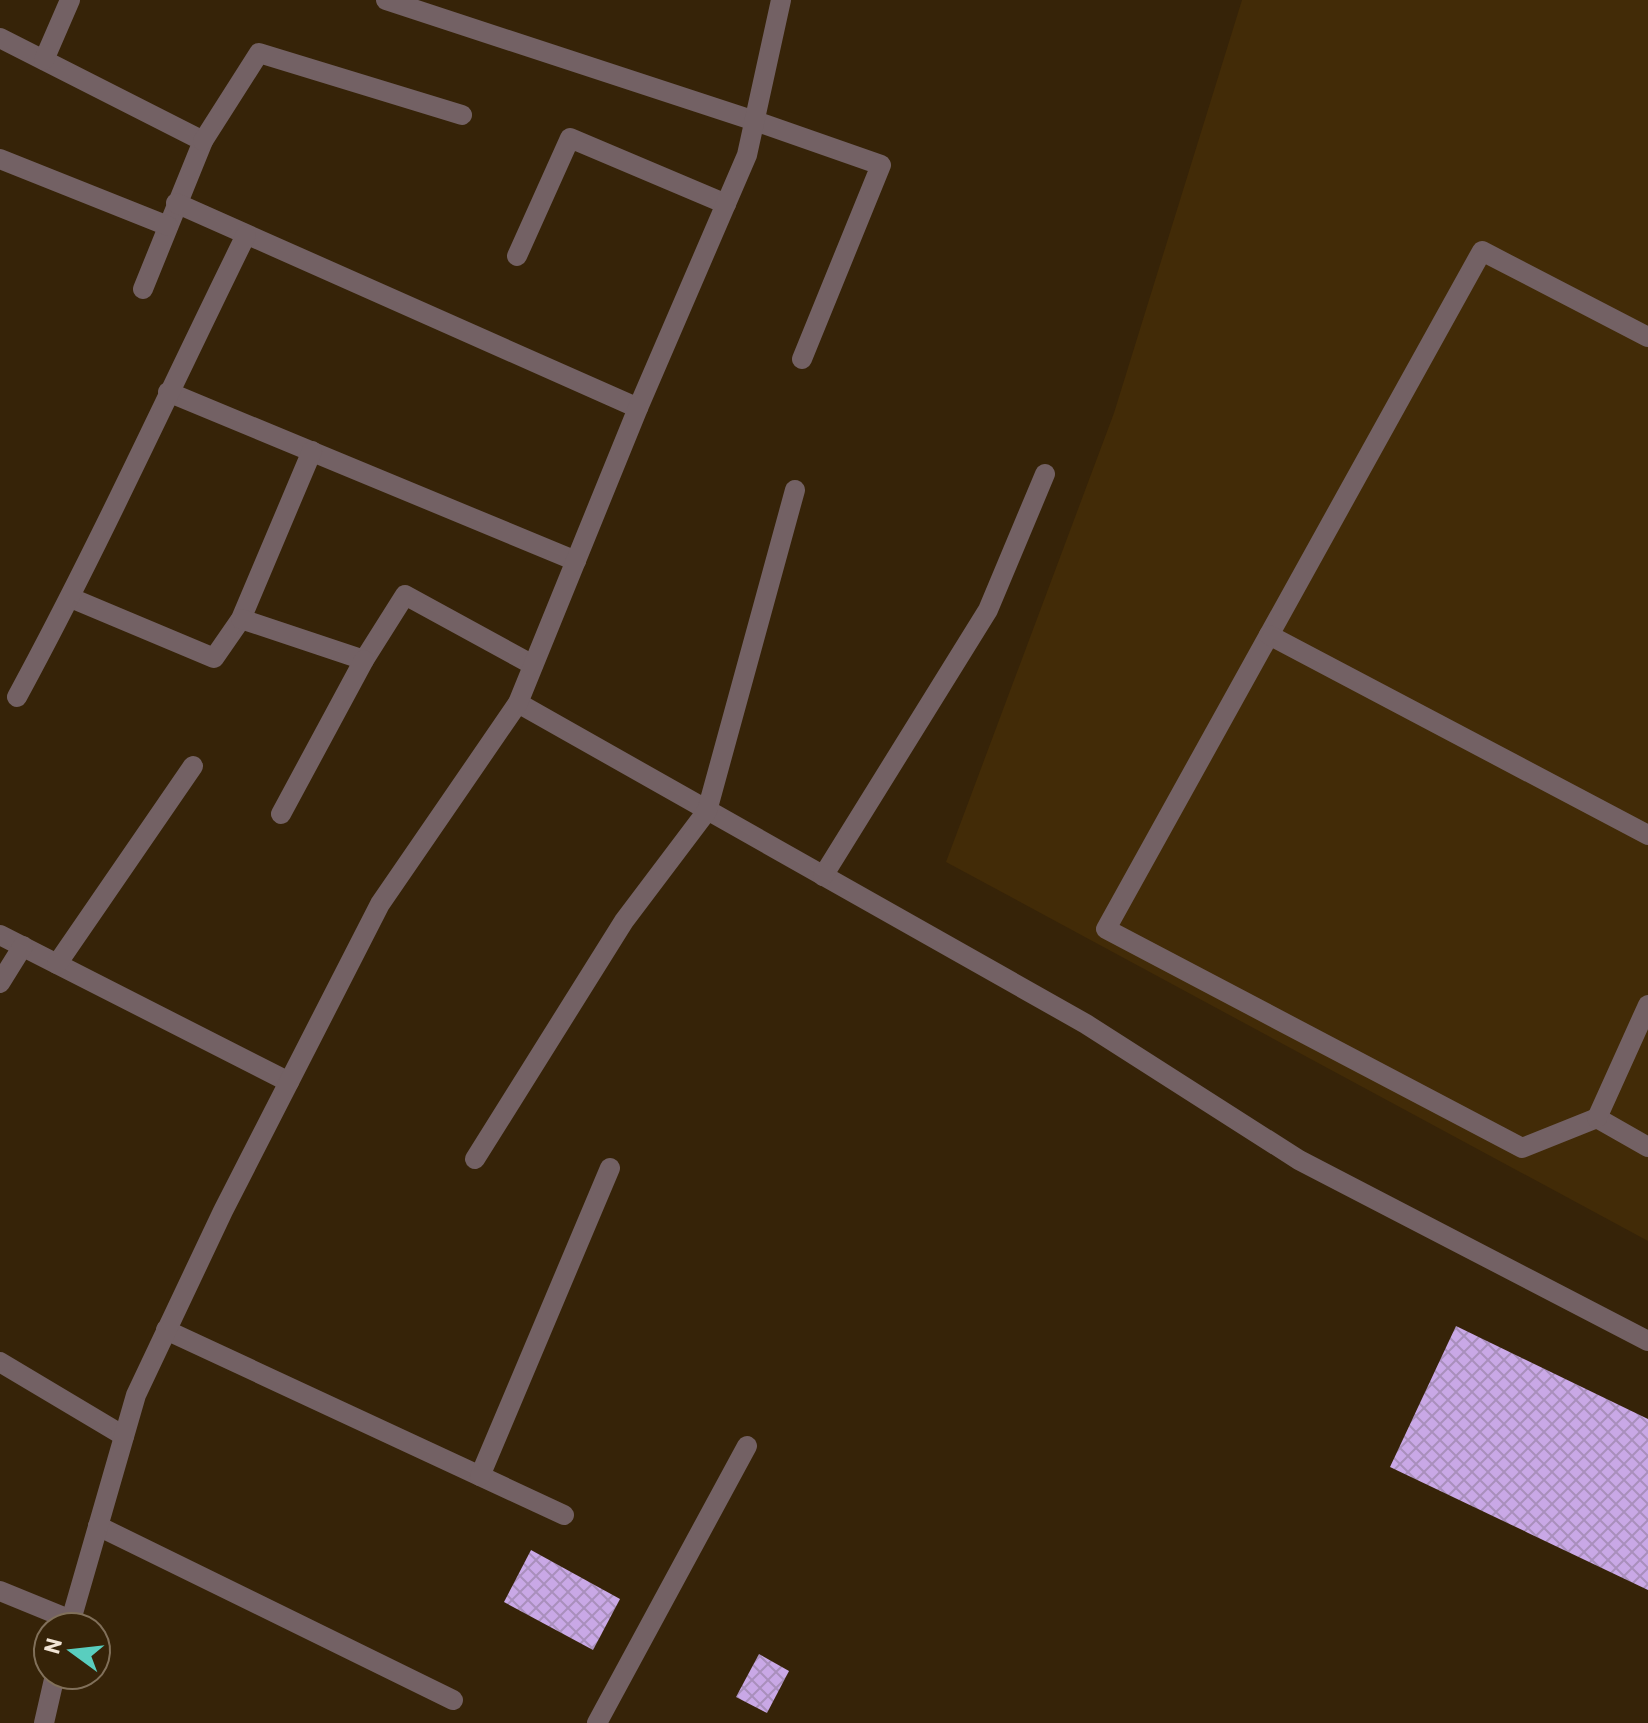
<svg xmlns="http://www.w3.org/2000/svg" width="1648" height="1723" font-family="Barlow,sans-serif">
	<defs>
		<pattern id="building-cross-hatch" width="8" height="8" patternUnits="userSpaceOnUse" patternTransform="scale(2)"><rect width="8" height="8" fill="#c9a8e6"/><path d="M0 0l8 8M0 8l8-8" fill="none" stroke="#a98fbc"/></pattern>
	</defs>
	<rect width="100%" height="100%" fill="#362308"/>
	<!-- built -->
	<polygon fill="#422b07" points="1242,0 1648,0 1648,1241 946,862 1114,413"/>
	<!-- building -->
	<g fill="url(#building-cross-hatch)">
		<polygon points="1456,1326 1648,1419 1648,1590 1390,1467"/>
		<polygon points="531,1550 620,1599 593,1650 504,1602"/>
		<polygon points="759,1654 789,1671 767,1713 736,1697"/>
	</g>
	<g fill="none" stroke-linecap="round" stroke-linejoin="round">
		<!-- minor -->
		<g stroke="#736164" stroke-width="20">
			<polyline points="386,0 755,121 881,165 802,359"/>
			<polyline points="0,38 203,141 143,289"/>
			<polyline points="44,60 70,0"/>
			<polyline points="203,141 259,53 462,115"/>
			<polyline points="0,159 168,226"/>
			<polyline points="176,203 638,408"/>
			<polyline points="517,256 570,138 726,204"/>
			<polyline points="1648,337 1482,251 1106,929 1522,1148 1597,1118 1648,1147"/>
			<polyline points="168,392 576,561"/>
			<polyline points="71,598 214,658 241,619 312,451"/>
			<polyline points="241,619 364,660 405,595 533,665"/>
			<polyline points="1269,635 1648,835"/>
			<path d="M17,697C99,546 170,389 246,235"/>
			<polyline points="518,703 1086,1024 1299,1160 1648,1341"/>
			<polyline points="281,814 364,660"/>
			<polyline points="823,876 988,610 1045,474"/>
			<polyline points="0,935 289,1082"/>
			<polyline points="57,964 193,766"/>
			<polyline points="0,983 23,946"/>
			<polyline points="1597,1118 1648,1005"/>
			<polyline points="475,1159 624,921 707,811 795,490"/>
			<polyline points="166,1330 564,1515"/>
			<polyline points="0,1362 124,1436"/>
			<polyline points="480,1476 610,1168"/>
			<polyline points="98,1526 453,1700"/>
			<polyline points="0,1591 71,1620"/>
			<polyline points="69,1627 136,1395 223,1211 380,904 518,703 638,408 747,155 781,0"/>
			<polyline points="44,1723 55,1675"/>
			<polyline points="597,1723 747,1446"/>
		</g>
	</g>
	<!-- north arrow -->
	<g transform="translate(72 1651) rotate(285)"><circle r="38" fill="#362308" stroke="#81705a" stroke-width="2"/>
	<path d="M0-6L14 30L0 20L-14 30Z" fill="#59cebf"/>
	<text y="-12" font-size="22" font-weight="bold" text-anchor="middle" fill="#f1e4d5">N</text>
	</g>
</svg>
